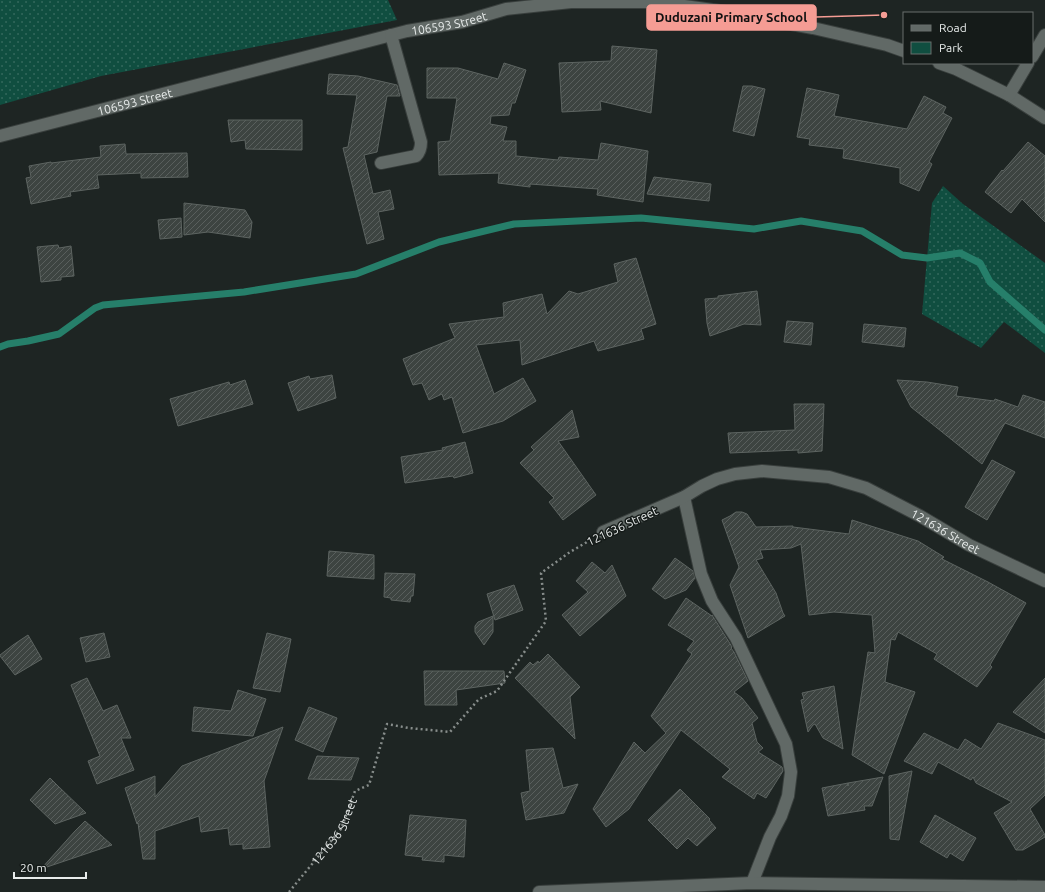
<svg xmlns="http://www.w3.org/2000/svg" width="1045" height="892" font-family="Ubuntu,sans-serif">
	<defs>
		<pattern id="green-dots" width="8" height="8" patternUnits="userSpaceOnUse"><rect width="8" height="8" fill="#104e40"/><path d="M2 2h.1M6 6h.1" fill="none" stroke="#33685c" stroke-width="1.8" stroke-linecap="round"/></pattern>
		<pattern id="building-hatch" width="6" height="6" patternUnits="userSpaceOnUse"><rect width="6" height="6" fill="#3d4441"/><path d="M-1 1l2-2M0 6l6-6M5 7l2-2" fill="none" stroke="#595f5d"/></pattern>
	</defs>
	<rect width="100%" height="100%" fill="#1e2523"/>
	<!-- green -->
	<g fill="url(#green-dots)">
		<polygon points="0,0 388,0 397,20 101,76 0,105"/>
		<polygon points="943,186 963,204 1045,263 1045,353 1004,322 981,348 922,314 932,203"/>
	</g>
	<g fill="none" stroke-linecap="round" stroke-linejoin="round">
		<!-- stream -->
		<polyline stroke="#267f6a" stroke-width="7" points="0,347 8,344 28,341 59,334 95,308 103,305 244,292 356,274 439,242 514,224 641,218 754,229 801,221 862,231 902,255 927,258 960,253 980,263 990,282 1045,330"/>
	</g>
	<!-- building -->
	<g fill="url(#building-hatch)" stroke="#5d6461">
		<polygon points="612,46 657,50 651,113 600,101 601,110 562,112 559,63 611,61"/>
		<polygon points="504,63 526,70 515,103 512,103 509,115 491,116 490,124 507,127 503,141 516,141 516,156 558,160 559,157 598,160 601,143 648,151 643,202 597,195 598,189 530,184 530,187 498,183 499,173 439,175 438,142 450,141 457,98 427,98 427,68 458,68 498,79"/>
		<polygon points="329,74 358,76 397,85 400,96 387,96 377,152 364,155 373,194 390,190 394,209 378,212 384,239 367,244 343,148 348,147 357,95 327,94"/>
		<polygon points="743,86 752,86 765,89 754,136 733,131"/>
		<polygon points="807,88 839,95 834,116 907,129 924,96 946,107 943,113 952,118 929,162 932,164 919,191 900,183 900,168 843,158 844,149 809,145 810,139 797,137"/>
		<polygon points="228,120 302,120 302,150 246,149 245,140 231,142"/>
		<polygon points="1028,142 1045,156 1045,222 1022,199 1011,213 985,192 1002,170 1003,171"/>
		<polygon points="125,144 126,154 187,153 188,177 141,178 141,173 97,175 99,188 70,192 71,196 31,204 26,178 31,177 29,166 51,162 51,163 101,157 100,146"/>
		<polygon points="654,177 711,184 709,201 647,194"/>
		<polygon points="184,203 245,210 252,222 250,238 208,232 184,235"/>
		<polygon points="181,218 182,237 160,239 158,220"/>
		<polygon points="58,245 59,248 71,246 74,276 61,277 61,280 41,282 37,247"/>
		<polygon points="636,258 656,324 641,329 644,339 598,351 594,341 522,365 520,340 476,345 494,394 523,378 536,401 503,421 463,433 452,397 444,400 442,394 429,400 422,383 413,385 403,359 455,338 449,324 504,317 503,303 542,294 547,314 569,291 578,294 618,282 614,264"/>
		<polygon points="757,291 761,325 744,324 710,336 707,323 705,299 718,298 718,296"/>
		<polygon points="787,321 813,323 811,345 784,342"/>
		<polygon points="864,324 906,328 904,347 862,342"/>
		<polygon points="332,375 336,398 298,411 288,383 309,376 310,379"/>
		<polygon points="245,380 253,404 178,426 170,399 229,382 230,385"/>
		<polygon points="897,380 927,382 958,387 956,396 994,401 995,399 1018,407 1023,395 1045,402 1045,438 1005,423 982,464 911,407"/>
		<polygon points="794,404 824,404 822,451 798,453 798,450 730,453 728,433 795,430"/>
		<polygon points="572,410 579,437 558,441 596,495 563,520 549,502 554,498 520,463 534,450 531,447"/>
		<polygon points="465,442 473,473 454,478 453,476 405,483 401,457 443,450 442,448"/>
		<polygon points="992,460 1015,472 987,520 965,507"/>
		<polygon points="736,512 742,512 747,514 756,527 793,526 793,527 849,534 852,520 918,541 944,557 942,559 988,582 1026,603 990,665 992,667 977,687 934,659 937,654 898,632 895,640 891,639 885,682 915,692 884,774 852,755 868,652 875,653 872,615 834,612 809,615 801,544 791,548 760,550 763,558 756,560 776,593 783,613 785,616 748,638 730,585 739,567 722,520 730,516"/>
		<polygon points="329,551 374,555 374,579 327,576"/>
		<polygon points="675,558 693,571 695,578 686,590 665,599 652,589"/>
		<polygon points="592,562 605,573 612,565 626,596 580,636 562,615 588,592 576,581"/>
		<polygon points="385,573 415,574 413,596 411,596 410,602 391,600 391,598 384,597"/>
		<polygon points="514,585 523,610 495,620 487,594"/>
		<polygon points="686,598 712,616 712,615 729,642 732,647 731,648 734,652 748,681 734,692 742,698 758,718 752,723 757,742 763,748 758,752 782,767 783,771 766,798 757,793 754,799 722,777 730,769 681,730 629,809 606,827 593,809 634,742 645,753 666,733 651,716 692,654 687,650 694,641 668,625"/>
		<polygon points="493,616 493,632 484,645 475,632 475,626 478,622"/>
		<polygon points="104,633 110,657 86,662 80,638"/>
		<polygon points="267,633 291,639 280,692 253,688"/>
		<polygon points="28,635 42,659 15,675 0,656 0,655 13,645"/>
		<polygon points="548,654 580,687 570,697 575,739 515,678 530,662 533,665 538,661 539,663"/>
		<polygon points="424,671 504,671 505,683 456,690 457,705 425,705"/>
		<polygon points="87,678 103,711 117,705 131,738 121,738 134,770 97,784 88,761 100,756 71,685"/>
		<polygon points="1045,678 1045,733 1013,712"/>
		<polygon points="834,686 843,749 823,738 815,724 813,725 808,732 801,700 804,699 802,693"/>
		<polygon points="238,690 266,699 253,736 192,731 194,707 231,711"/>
		<polygon points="309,707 337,718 323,752 295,740"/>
		<polygon points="998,723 1045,740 1045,795 1030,809 1045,835 1045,837 1023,850 1016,850 994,813 1012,802 976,783 973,777 971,780 938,762 932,774 904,761 924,733 958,750 965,739 981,749"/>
		<polygon points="283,727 264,781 270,847 243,849 243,844 230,845 228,828 201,832 199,816 155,831 155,859 143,859 138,823 137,824 125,788 155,776 155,797 182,766"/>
		<polygon points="553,748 563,788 578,784 564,813 526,820 521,793 530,791 526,750"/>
		<polygon points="317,756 359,758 351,780 308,779"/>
		<polygon points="912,771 899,840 890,839 889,776"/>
		<polygon points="883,777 872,806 864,806 865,810 828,816 822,788 848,783 848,786 848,783"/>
		<polygon points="50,778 58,786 86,813 55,824 30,800"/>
		<polygon points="680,789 710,819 709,820 716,828 697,846 688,838 677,849 648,820"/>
		<polygon points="410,815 466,820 464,857 444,855 444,862 422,860 423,857 405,855"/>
		<polygon points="935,815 976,838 963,861 950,853 947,858 920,842"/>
		<polygon points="85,821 112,845 41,869 75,831"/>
	</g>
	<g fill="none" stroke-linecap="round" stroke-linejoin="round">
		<defs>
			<g id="minor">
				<polyline points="1032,57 1045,35"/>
				<polyline points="939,63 956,69 1009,95 1045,118"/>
				<polyline points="1009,95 1028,63"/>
				<path id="s2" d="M0,136L407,31L462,22L506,9L571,2H656L720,11L813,28L887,45L904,51"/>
				<path d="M381,163L416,156C420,152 421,148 421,142L391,35"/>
				<polyline points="684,497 701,574 712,601 736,638 786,744 791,772 788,796 781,816 770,837 752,883"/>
				<path id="s3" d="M603,532L684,497L702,486L717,479L735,474L762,471L829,477L866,488L920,516L969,545L1045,581"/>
				<polyline points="539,892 752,883 1045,887"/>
			</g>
		</defs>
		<!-- minor casing -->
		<use href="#minor" stroke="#393f3d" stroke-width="14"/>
		<!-- path -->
		<path stroke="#878d8b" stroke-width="2.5" stroke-dasharray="2 3" stroke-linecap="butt" id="s1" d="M289,892L341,829L355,791L369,785L387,724L409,728L450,732L479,699L497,691L546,621L541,573L570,552L587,542"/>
		<!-- minor -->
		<use href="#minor" stroke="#616966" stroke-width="12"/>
	</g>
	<g text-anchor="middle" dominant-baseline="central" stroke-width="3" stroke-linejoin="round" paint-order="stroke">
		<!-- street labels -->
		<g font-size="12" fill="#e8eceb" stroke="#151b19">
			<text stroke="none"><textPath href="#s2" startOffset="463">106593 Street</textPath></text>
			<text stroke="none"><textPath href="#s2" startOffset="139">106593 Street</textPath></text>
			<text transform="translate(622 526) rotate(-25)">121636 Street</text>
			<text stroke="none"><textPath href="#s3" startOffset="368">121636 Street</textPath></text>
			<text stroke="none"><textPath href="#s1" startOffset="76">121636 Street</textPath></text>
		</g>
	</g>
	<!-- callouts -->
	<path fill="none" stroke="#f59c94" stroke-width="1.5" d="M884 15L816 17"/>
	<circle fill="#f59c94" stroke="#151b19" stroke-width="1.5" cx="884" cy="15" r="4"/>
	<rect fill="#f59c94" stroke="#f59c94" stroke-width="1.5" x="647" y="5" width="169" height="25" rx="4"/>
	<g font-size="13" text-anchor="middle" font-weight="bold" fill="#111">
		<text x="731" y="22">Duduzani Primary School</text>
	</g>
	<!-- legend -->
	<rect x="903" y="12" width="130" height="52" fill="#151b19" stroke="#696f6d"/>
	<rect x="911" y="25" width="20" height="6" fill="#616966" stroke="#696f6d"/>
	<text x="939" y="32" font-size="12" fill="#e8eceb">Road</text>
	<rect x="911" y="42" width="20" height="12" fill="#104e40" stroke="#696f6d"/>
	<text x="939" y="52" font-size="12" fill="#e8eceb">Park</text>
	<!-- scale -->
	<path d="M14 872v6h72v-6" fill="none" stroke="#e8eceb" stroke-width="2"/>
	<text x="20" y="872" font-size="12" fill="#e8eceb" stroke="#151b19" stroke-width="3" paint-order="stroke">20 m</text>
</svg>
